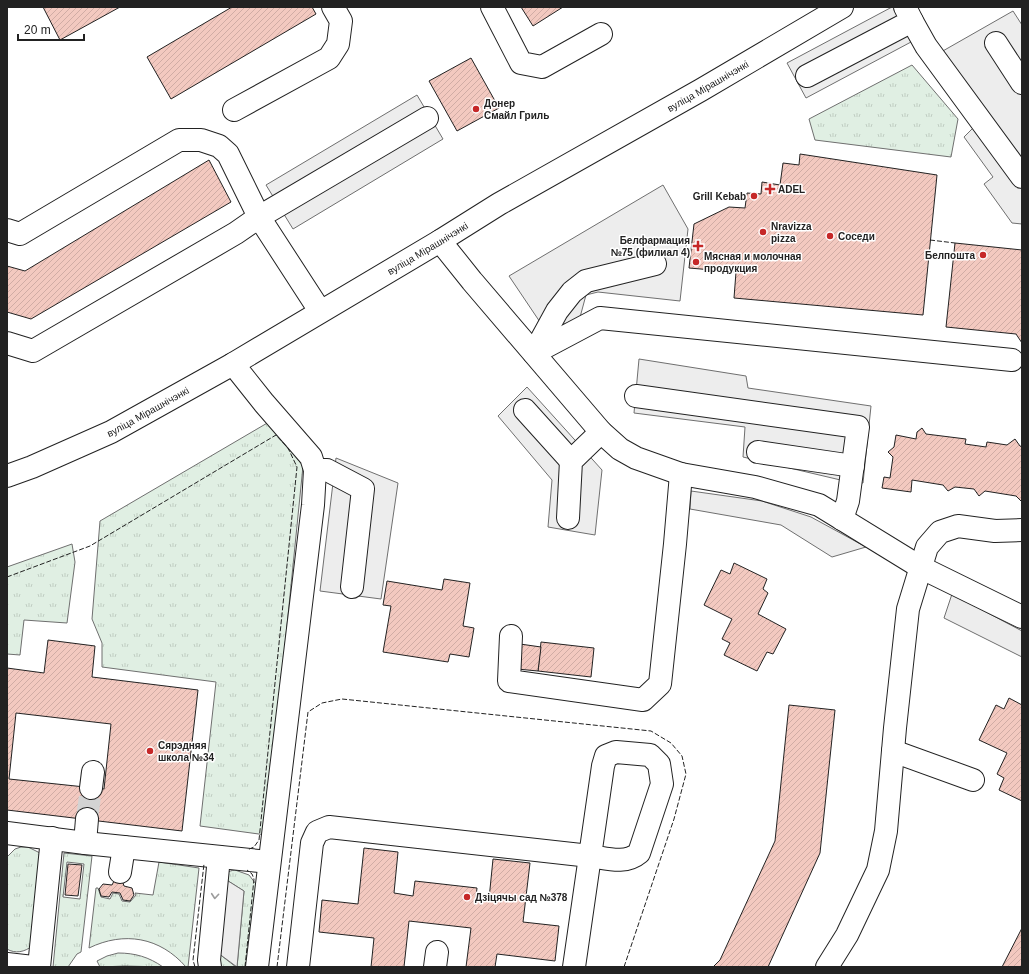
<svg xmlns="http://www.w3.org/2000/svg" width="1029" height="974" font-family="Arial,sans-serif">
	<defs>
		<pattern id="grass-tufts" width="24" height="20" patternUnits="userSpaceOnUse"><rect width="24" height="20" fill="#e0efe3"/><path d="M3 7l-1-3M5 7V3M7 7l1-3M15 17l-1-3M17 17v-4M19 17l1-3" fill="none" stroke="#c0cdc2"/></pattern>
		<pattern id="building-hatch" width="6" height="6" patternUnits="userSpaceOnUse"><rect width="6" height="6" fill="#f3c9c0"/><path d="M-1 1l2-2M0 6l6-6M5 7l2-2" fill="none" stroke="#d0aca5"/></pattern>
	</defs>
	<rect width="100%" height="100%" fill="#fff"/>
	<!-- grass -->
	<g fill="url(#grass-tufts)" stroke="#6f6f6f" fill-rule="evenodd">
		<polygon points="912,65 958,119 951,157 815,140 809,119"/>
		<polygon points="269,422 303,466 266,835 200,826 216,682 102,667 102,643 92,619 100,521"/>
		<polygon points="72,544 75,562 67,623 24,620 20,655 7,654 7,567"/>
		<path d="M21,847H28L40,853L32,946C25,952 15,954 7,949V857L15,849Z"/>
		<path d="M64,853L92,856L81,952L77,954L68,967H53ZM67,862L84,864L80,899L63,897Z"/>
		<path d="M159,862L199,868L188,967H186C160,937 124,931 89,948L96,888H98L101,897L110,899L113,893L119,894L122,901L130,902L136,895L135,893L153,895Z"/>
		<path d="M235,870L249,875L259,888L253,967H237L244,891L225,879C226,873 228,871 235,870Z"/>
		<path d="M118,953C135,953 149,957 163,967L125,966L100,967L97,961L107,956Z"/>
		<polygon points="218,953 236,967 219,967"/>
	</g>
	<!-- parking -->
	<g fill="#ededed" stroke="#6f6f6f">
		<polygon points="892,7 911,7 926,34 806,98 787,63"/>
		<polygon points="1013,11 1022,25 1022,224 1012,223 984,184 993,177 964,137 975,126 927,60"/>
		<polygon points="417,95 443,139 293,229 266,185"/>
		<polygon points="663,185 688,229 680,301 598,292 586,295 579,321 544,328 509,276"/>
		<polygon points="639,359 746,376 748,388 871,406 863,483 849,482 743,457 745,427 634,413"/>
		<polygon points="527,387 602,470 595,535 548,527 552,480 498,416"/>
		<polygon points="336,458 398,483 381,599 320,591"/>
		<polygon points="691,491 762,501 811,517 866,547 832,557 781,525 690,509"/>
		<polygon points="952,594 1022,631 1022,657 944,618"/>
		<polygon points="225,879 244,891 237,967 218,953"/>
	</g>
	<!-- building -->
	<g fill="url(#building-hatch)" stroke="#222" fill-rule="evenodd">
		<polygon points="43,7 120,7 60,40"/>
		<polygon points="232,7 312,7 316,14 171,99 147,57"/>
		<polygon points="521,7 563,7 533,26"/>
		<polygon points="471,58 499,108 457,131 429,81"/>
		<polygon points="800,154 937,175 923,315 734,298 736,272 689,268 694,224 729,207 745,208 747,193 761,194 762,182 780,185 783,163 799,165"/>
		<polygon points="209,160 231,202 31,319 7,312 7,266 25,271"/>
		<polygon points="955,243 1022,250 1022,343 1016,334 946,327"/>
		<polygon points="922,428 926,434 966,439 965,444 986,447 987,442 1007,445 1015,439 1020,446 1022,447 1022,500 1021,501 1016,496 985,491 979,496 974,489 955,487 948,491 943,485 912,480 911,492 882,488 884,477 890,478 893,457 888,452 894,447 896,435 916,439 917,432"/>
		<polygon points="734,563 767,579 763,589 768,593 758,614 786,629 773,654 767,652 757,671 724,655 730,643 722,639 732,619 704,605 721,570 730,574"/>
		<polygon points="444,579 470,583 463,626 474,628 469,657 450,654 448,662 383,652 391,606 383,605 387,581 442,590"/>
		<path d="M48,640L95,646L92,677L198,690L182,831L7,810V668L44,673ZM16,713L111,724L104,789L9,779Z"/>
		<polygon points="541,642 594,648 591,677 538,671"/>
		<polygon points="520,644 541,647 538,671 517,669"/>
		<polygon points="1009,698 1022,705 1022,801 999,790 1004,778 997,774 1007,753 979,740 996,705 1004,709"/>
		<polygon points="789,705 835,710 820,853 768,967 713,967 720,960 775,841"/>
		<polygon points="364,848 398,852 394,893 413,896 415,881 477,888 476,897 489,899 493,859 530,863 523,922 559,926 555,961 497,954 495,967 466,967 471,928 409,921 404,967 371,967 374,938 319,932 322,900 358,904"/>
		<polygon points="68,864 82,865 78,896 65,895"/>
		<polygon points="115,879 122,880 124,886 132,888 134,895 130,901 123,900 120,893 112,892 109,897 101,896 99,889 103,884 112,885"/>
		<polygon points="1022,928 1022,967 1002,967"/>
	</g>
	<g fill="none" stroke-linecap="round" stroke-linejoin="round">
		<!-- minor-tunnel -->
		<polyline stroke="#d3d3d3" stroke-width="22" stroke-dasharray="22 11" stroke-linecap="butt" points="87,819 91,788"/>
		<defs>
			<g id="minor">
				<polyline points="492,7 521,63 542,67 601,34"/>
				<polyline points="912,21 926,46 1022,177"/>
				<polyline points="996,43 1022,83"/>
				<polyline points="807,76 912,21 905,7"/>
				<polyline points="234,110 329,58 338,44 341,21 333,7"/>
				<polyline points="7,230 20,234 179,140 201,140 219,146 228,154 259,217 320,311"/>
				<polyline points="440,241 472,281 601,432 620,449 636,458 681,474 755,487 819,505 920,567 1022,617"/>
				<polyline points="7,343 33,351 236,233 259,217 427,118"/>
				<polyline points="534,353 600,318 1012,360"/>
				<polyline points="534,353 557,311 572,292 586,281 655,264"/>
				<polyline points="233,364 264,403 311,457 315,470 313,505 257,967"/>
				<polyline points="636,396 858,427 848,501 842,519"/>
				<polyline points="525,410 571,461"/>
				<polyline points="758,452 853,466"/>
				<polyline points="315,470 327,470 363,489 352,587"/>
				<polyline points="568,518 571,461 601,432"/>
				<polyline points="511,636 509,681 643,700 660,684 675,544 681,474"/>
				<polyline points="893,751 973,780"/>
				<polyline points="91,788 93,772"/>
				<polyline points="7,833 85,843 269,862"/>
				<polyline points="85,843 87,819"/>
				<polyline points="120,872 124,847"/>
				<polyline points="7,964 33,967"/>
				<polyline points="39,967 52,838"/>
				<polyline points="210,967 209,960 219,857"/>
				<path d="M298,967L312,843L317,832L329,827L590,856C606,858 625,865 639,853L662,784L659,764L650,755L616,752L606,756L603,766L574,967"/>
				<polyline points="435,967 437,952"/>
				<polyline points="827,967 847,935 878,870 886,831 895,728 908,609 927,547 940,532 958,526 995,531 1022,530"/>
			</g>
			<g id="major">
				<path id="s1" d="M7,476L32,467L111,432L233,364L440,241L499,204L701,90L842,7"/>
			</g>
		</defs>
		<!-- minor casing -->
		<use href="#minor" stroke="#222" stroke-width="24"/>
		<!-- major casing -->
		<use href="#major" stroke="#222" stroke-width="24"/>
		<!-- minor -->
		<use href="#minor" stroke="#fff" stroke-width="22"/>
		<!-- major -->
		<use href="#major" stroke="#fff" stroke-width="22"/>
		<!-- fence -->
		<g stroke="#222" stroke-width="1" stroke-dasharray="5 2" stroke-linecap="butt">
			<polyline points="930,240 955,243"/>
			<polyline points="7,577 90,546 276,435 288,448 297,467 259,840 254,847 247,850"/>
			<polyline points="195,967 193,960 204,864"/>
			<polyline points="245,967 254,879 252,874 247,870"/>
			<polyline points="277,967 308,712 322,703 342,699 651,731 671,743 682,756 686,774 674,819 624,967"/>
		</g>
	</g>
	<!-- one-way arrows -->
	<defs><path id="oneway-chevron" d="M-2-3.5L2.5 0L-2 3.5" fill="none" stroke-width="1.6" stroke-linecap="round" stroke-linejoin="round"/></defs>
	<use stroke="#9c9c9c" href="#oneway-chevron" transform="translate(215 896) rotate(95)"/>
	<!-- markers -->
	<g fill="#c62828" stroke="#fff" stroke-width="1.5">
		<circle cx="476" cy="109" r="4"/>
		<path d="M768 183h4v4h4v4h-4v4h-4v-4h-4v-4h4z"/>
		<circle cx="754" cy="196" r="4"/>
		<circle cx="763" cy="232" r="4"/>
		<circle cx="830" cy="236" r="4"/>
		<path d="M696 240h4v4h4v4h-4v4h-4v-4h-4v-4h4z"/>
		<circle cx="983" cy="255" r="4"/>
		<circle cx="696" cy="262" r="4"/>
		<circle cx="150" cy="751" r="4"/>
		<circle cx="467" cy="897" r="4"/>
	</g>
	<g text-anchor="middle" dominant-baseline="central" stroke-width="3" stroke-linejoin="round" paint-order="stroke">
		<!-- street labels -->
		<g font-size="10" fill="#222" stroke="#fff">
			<text stroke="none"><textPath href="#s1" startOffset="803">вуліца Мірашнічэнкі</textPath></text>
			<text stroke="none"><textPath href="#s1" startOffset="479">вуліца Мірашнічэнкі</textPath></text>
			<text stroke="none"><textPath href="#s1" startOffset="155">вуліца Мірашнічэнкі</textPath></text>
		</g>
		<!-- poi labels -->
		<g font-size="10" font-weight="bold" fill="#222" stroke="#fff" text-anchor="start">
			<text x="484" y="103">Донер<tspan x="484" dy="12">Смайл Гриль</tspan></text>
			<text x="778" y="189">ADEL</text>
			<text x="746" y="196" text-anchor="end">Grill Kebab</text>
			<text x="771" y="226">Nravizza<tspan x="771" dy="12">pizza</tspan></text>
			<text x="838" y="236">Соседи</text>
			<text x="690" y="240" text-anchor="end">Белфармация<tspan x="690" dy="12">№75 (филиал 4)</tspan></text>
			<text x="975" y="255" text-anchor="end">Белпошта</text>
			<text x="704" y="256">Мясная и молочная<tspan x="704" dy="12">продукция</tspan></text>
			<text x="158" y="745">Сярэдняя<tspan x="158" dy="12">школа №34</tspan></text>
			<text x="475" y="897">Дзіцячы сад №378</text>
		</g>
	</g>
	<!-- border -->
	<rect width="1029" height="974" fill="none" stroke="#222222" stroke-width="16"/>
	<!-- scale -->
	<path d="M18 34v6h66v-6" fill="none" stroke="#222222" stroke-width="2"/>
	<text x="24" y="34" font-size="12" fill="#222222" stroke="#ffffff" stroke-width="3" paint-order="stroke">20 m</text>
</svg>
